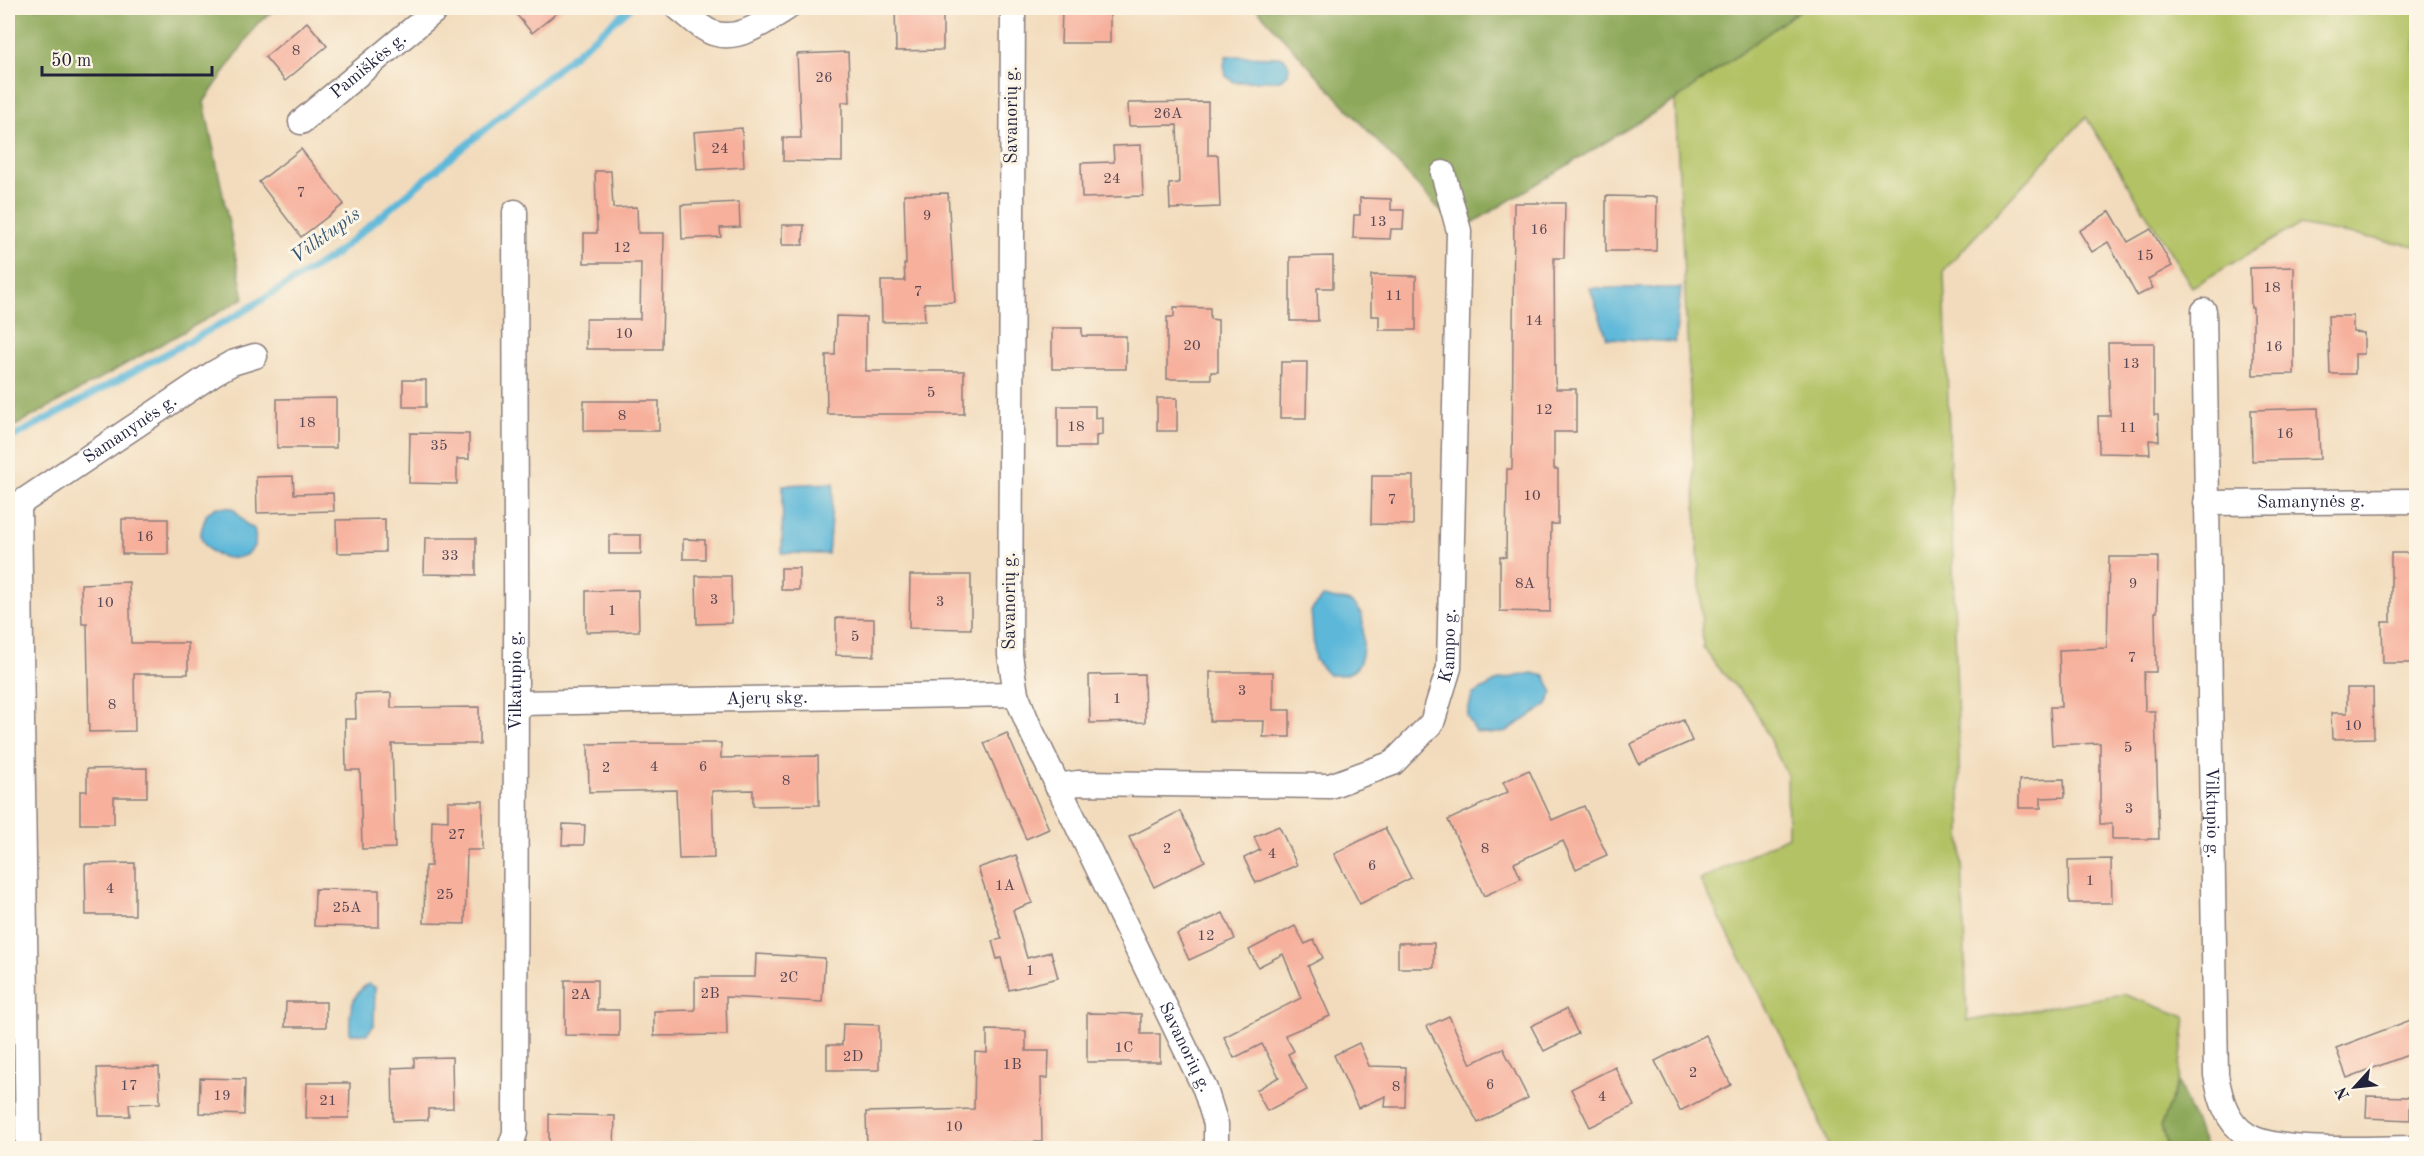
<svg xmlns="http://www.w3.org/2000/svg" width="2424" height="1156" font-family="'Old Standard TT',serif">
	<rect width="100%" height="100%" fill="#fcf5e5"/>
	<filter id="ink" filterUnits="userSpaceOnUse"><feTurbulence type="fractalNoise" baseFrequency=".0167" numOctaves="2"/><feDisplacementMap in="SourceGraphic" scale="12" xChannelSelector="R" yChannelSelector="G"/><feConvolveMatrix kernelMatrix="1 2 1 2 8 2 1 2 1" color-interpolation-filters="sRGB"/></filter>
	<filter id="wash" filterUnits="userSpaceOnUse"><feTurbulence type="fractalNoise" baseFrequency=".008" numOctaves="4" result="noise"/><feDisplacementMap in="SourceGraphic" scale="24" xChannelSelector="R" yChannelSelector="G"/><feGaussianBlur stdDeviation="1.35" result="paint"/><feColorMatrix in="noise" values="0 0 0 0 0 0 0 0 0 0 0 0 0 0 0 0 0 1.4 0 .05"/><feComposite in="paint" operator="in"/></filter>
	<g filter="url(#wash)">
		<rect width="100%" height="100%" fill="#f2dbbc"/>
		<!-- green -->
		<polygon fill="#b2c265" stroke="#6a7250" stroke-width="1.5" points="1803,8 2416,8 2416,246 2298,225 2192,287 2086,117 1944,270 1967,1021 2123,994 2186,1017 2178,1082 2161,1125 2167,1148 1829,1148 1805,1081 1700,880 1788,836 1787,775 1752,704 1717,667 1703,647 1675,100"/>
		<!-- forest -->
		<g fill="#8da85a" stroke="#58654a" stroke-width="1.5">
			<polygon points="8,8 277,8 257,24 204,102 244,298 8,430"/>
			<polygon points="1256,8 1803,8 1675,100 1459,231"/>
			<polygon points="2178,1082 2206,1148 2167,1148 2161,1125"/>
		</g>
		<!-- water -->
		<g fill="#5bb7d9" stroke="#3e6c8a" stroke-width="1.5">
			<polygon points="1226,56 1283,57 1289,65 1288,74 1280,80 1234,82 1226,76 1224,66"/>
			<polygon points="1590,288 1681,288 1675,342 1607,338"/>
			<polygon points="834,483 828,554 782,553 783,485"/>
			<path d="M217,507L233,508L246,524L254,529C265,567 207,566 201,536C200,530 205,520 207,513Z"/>
			<path d="M1322,597C1331,598 1347,599 1354,604C1364,613 1363,622 1363,634C1364,661 1360,678 1329,675L1315,660L1311,611Z"/>
			<polygon points="1532,673 1545,676 1553,693 1546,706 1507,731 1491,734 1476,732 1467,716 1472,695 1499,680"/>
			<path d="M368,984L375,987L374,1025L367,1034H350C349,1015 350,994 368,984Z"/>
		</g>
		<g fill="none" stroke-linecap="round" stroke-linejoin="round">
			<!-- stream -->
			<polyline stroke="#5bb7d9" stroke-width="7" points="8,440 239,314 333,256 630,8"/>
		</g>
		<g id="blocks">
			<!-- building -->
			<g fill="#f6b09c">
				<polygon points="511,8 563,8 532,33"/>
				<polygon points="895,8 943,8 943,50 896,51"/>
				<polygon points="1062,8 1110,8 1110,43 1061,43"/>
				<polygon points="307,22 327,46 285,81 265,57"/>
				<polygon points="848,52 850,102 842,102 842,162 783,161 783,138 801,138 797,54"/>
				<polygon points="1208,102 1208,155 1218,155 1220,207 1170,209 1169,184 1179,183 1177,125 1129,126 1128,103"/>
				<polygon points="742,128 744,167 697,170 694,132"/>
				<polygon points="1141,145 1143,196 1082,198 1081,163 1114,162 1113,146"/>
				<polygon points="301,149 344,204 301,237 259,182"/>
				<polygon points="595,171 611,171 613,208 637,207 638,233 664,233 662,349 586,349 586,319 640,319 641,263 584,263 584,233 597,233"/>
				<polygon points="948,193 955,302 924,303 925,321 882,322 881,281 905,281 904,264 906,264 904,194"/>
				<polygon points="1606,196 1657,197 1656,251 1606,251"/>
				<polygon points="1360,198 1391,199 1391,210 1404,210 1403,229 1391,229 1390,239 1353,238 1354,215 1360,215"/>
				<polygon points="739,202 740,227 720,228 721,237 682,239 681,205"/>
				<polygon points="1514,203 1565,203 1564,258 1554,258 1555,379 1556,389 1576,389 1576,432 1554,432 1554,469 1558,469 1558,524 1551,524 1550,612 1500,611 1500,556 1506,557 1507,469 1512,469"/>
				<polygon points="2110,211 2128,242 2151,229 2172,266 2148,279 2153,288 2137,296 2108,242 2092,252 2079,231"/>
				<polygon points="782,225 804,225 803,245 782,245"/>
				<polygon points="1333,256 1333,288 1317,288 1318,321 1290,321 1290,257"/>
				<polygon points="2294,267 2294,374 2253,375 2253,308 2251,308 2250,268"/>
				<polygon points="1371,275 1416,276 1416,330 1379,330 1379,316 1371,316"/>
				<polygon points="1174,307 1210,308 1210,319 1218,320 1218,372 1211,372 1211,379 1167,379 1167,317 1174,317"/>
				<polygon points="836,316 866,317 866,371 964,371 964,414 827,414 826,355 835,355"/>
				<polygon points="2328,316 2353,316 2353,332 2364,333 2364,354 2355,354 2355,374 2330,374"/>
				<polygon points="1052,328 1082,328 1082,336 1126,336 1126,369 1052,369"/>
				<polygon points="2108,343 2154,343 2154,415 2158,415 2159,441 2149,440 2150,454 2099,453 2098,416 2110,416"/>
				<polygon points="1281,362 1307,362 1306,418 1280,418"/>
				<rect x="403" y="380" width="23" height="27"/>
				<polygon points="336,398 336,448 277,448 277,399"/>
				<rect x="1157" y="398" width="20" height="33"/>
				<rect x="584" y="401" width="75" height="30"/>
				<polygon points="1058,406 1095,406 1095,418 1102,417 1102,435 1096,436 1096,447 1058,447"/>
				<polygon points="2318,408 2320,459 2252,461 2251,410"/>
				<polygon points="410,433 469,434 469,459 457,459 457,484 409,483"/>
				<polygon points="293,476 294,494 333,493 334,511 257,513 256,477"/>
				<polygon points="1372,476 1413,476 1413,525 1371,524"/>
				<rect x="122" y="519" width="46" height="35"/>
				<polygon points="385,519 385,552 337,553 336,520"/>
				<rect x="609" y="535" width="32" height="19"/>
				<polygon points="425,538 476,538 476,575 424,574"/>
				<polygon points="683,539 705,540 705,559 683,559"/>
				<polygon points="2391,553 2416,553 2416,663 2383,663 2382,622 2391,622"/>
				<polygon points="2109,557 2158,557 2157,612 2155,612 2156,672 2144,672 2145,711 2155,711 2159,839 2112,839 2112,824 2100,824 2100,743 2052,745 2050,707 2061,707 2059,650 2107,648"/>
				<rect x="781" y="568" width="18" height="22"/>
				<polygon points="910,575 971,575 971,629 909,628"/>
				<polygon points="696,576 731,576 732,623 697,624"/>
				<polygon points="129,582 131,643 188,643 188,674 134,674 135,731 89,732 87,624 82,624 81,584"/>
				<polygon points="638,590 639,631 586,632 586,591"/>
				<polygon points="836,618 874,619 874,656 836,655"/>
				<polygon points="1210,672 1273,672 1273,710 1290,710 1290,737 1263,737 1264,721 1210,721"/>
				<polygon points="1144,674 1145,722 1090,723 1089,675"/>
				<polygon points="2347,688 2373,688 2374,738 2332,739 2331,713 2347,713"/>
				<polygon points="391,693 391,708 479,707 479,744 392,744 395,848 362,849 360,770 346,770 345,719 356,719 355,694"/>
				<polygon points="1683,720 1692,741 1639,764 1630,744"/>
				<polygon points="1007,733 1049,829 1026,839 984,743"/>
				<polygon points="672,743 721,743 721,758 818,756 819,805 753,806 753,790 712,791 714,858 679,859 676,790 589,792 588,744"/>
				<polygon points="147,768 147,797 114,797 114,824 80,824 80,791 87,791 87,769"/>
				<polygon points="1529,770 1552,820 1584,806 1607,855 1576,869 1563,841 1514,863 1521,879 1484,896 1448,820 1508,792 1503,782"/>
				<polygon points="2064,779 2065,797 2041,798 2041,808 2019,808 2019,780"/>
				<polygon points="448,801 483,801 483,850 467,850 465,924 424,923 425,866 431,866 432,820 448,821"/>
				<polygon points="1180,811 1205,861 1154,887 1129,837"/>
				<polygon points="563,824 585,825 584,845 562,845"/>
				<polygon points="1279,826 1297,865 1256,883 1244,858 1260,850 1254,837"/>
				<polygon points="1385,828 1411,878 1360,904 1334,854"/>
				<polygon points="1016,855 1032,903 1013,910 1027,958 1051,952 1058,978 1009,990 1001,958 997,959 992,941 1002,939 978,868"/>
				<polygon points="2111,859 2112,903 2069,903 2068,860"/>
				<polygon points="135,863 135,915 86,915 85,864"/>
				<polygon points="315,889 379,890 379,927 314,926"/>
				<polygon points="1223,913 1235,939 1189,960 1177,934"/>
				<polygon points="1295,926 1305,944 1314,940 1323,958 1308,966 1330,1016 1285,1035 1294,1051 1288,1054 1307,1090 1267,1111 1256,1090 1279,1077 1262,1044 1234,1058 1224,1037 1301,998 1283,954 1258,967 1249,950"/>
				<rect x="1398" y="943" width="36" height="25"/>
				<polygon points="756,954 825,958 822,1002 726,997 727,1035 654,1036 654,1011 695,1010 695,977 755,977"/>
				<polygon points="565,980 597,980 597,1010 619,1010 619,1036 565,1035"/>
				<polygon points="286,1002 326,1002 326,1027 285,1027"/>
				<polygon points="1566,1009 1578,1034 1544,1051 1531,1026"/>
				<polygon points="1087,1013 1141,1014 1141,1034 1160,1034 1160,1062 1087,1062"/>
				<polygon points="1449,1016 1471,1064 1503,1048 1528,1098 1478,1123 1427,1026"/>
				<polygon points="2416,1018 2416,1052 2347,1078 2336,1048"/>
				<polygon points="843,1024 879,1025 879,1070 827,1070 827,1045 842,1045"/>
				<polygon points="987,1030 1026,1031 1026,1051 1049,1051 1048,1078 1041,1078 1042,1142 1012,1142 1012,1149 867,1149 866,1112 974,1109 975,1052 987,1053"/>
				<polygon points="1706,1035 1731,1085 1680,1111 1655,1061"/>
				<polygon points="1359,1043 1369,1066 1406,1067 1405,1107 1385,1107 1386,1096 1358,1108 1334,1055"/>
				<polygon points="452,1057 453,1108 428,1109 428,1120 393,1121 392,1068 414,1067 414,1058"/>
				<polygon points="159,1067 160,1103 129,1104 130,1116 99,1116 97,1068"/>
				<polygon points="1615,1067 1634,1106 1590,1127 1571,1089"/>
				<polygon points="200,1078 245,1079 244,1115 199,1113"/>
				<polygon points="307,1083 350,1083 349,1118 306,1118"/>
				<polygon points="2367,1096 2410,1097 2410,1120 2366,1118"/>
				<polygon points="549,1114 615,1116 614,1149 595,1149 596,1144 549,1143"/>
			</g>
		</g>
	</g>
	<g filter="url(#ink)">
		<use href="#blocks" fill-opacity="0" stroke="#8a7e7c" stroke-width="1.5"/>
		<g fill="none" stroke-linecap="round" stroke-linejoin="round">
			<defs>
				<g id="minor">
					<path d="M678,8C688,15 701,29 713,33C739,42 766,21 787,8"/>
					<path id="s1" d="M1013,8L1010,655L1016,694L1028,724L1205,1089L1216,1124V1148"/>
					<path id="s2" d="M301,122L438,8"/>
					<path id="s3" d="M2204,311L2216,1075C2220,1097 2226,1122 2247,1135C2278,1155 2377,1148 2416,1148"/>
					<path id="s4" d="M2206,503L2416,501"/>
					<polyline points="19,504 28,1148"/>
					<path id="s5" d="M8,509L19,504L214,373L232,363L255,356"/>
					<path id="s6" d="M518,703L1016,694"/>
					<path id="s7" d="M1057,786L1078,783L1330,786L1393,763L1432,723L1449,668L1459,231L1443,173"/>
					<path id="s8" d="M510,1148L515,1133C516,826 517,519 515,212"/>
				</g>
			</defs>
			<!-- minor casing -->
			<use href="#minor" stroke="#8a7e7c" stroke-width="27"/>
			<!-- minor -->
			<use href="#minor" stroke="#fff" stroke-width="24"/>
		</g>
	</g>
	<g text-anchor="middle" dominant-baseline="central" stroke-width="6" stroke-linejoin="round" paint-order="stroke">
		<!-- number labels -->
		<g font-size="15" fill="#574653">
			<text x="296" y="51">8</text>
			<text x="824" y="78">26</text>
			<text x="1168" y="114">26A</text>
			<text x="720" y="149">24</text>
			<text x="1112" y="179">24</text>
			<text x="301" y="193">7</text>
			<text x="927" y="216">9</text>
			<text x="1378" y="222">13</text>
			<text x="1539" y="230">16</text>
			<text x="622" y="248">12</text>
			<text x="2145" y="256">15</text>
			<text x="2272" y="288">18</text>
			<text x="918" y="292">7</text>
			<text x="1394" y="296">11</text>
			<text x="1534" y="321">14</text>
			<text x="624" y="334">10</text>
			<text x="1192" y="346">20</text>
			<text x="2274" y="347">16</text>
			<text x="2131" y="364">13</text>
			<text x="931" y="393">5</text>
			<text x="1544" y="410">12</text>
			<text x="622" y="416">8</text>
			<text x="307" y="423">18</text>
			<text x="1076" y="427">18</text>
			<text x="2128" y="428">11</text>
			<text x="2285" y="434">16</text>
			<text x="439" y="446">35</text>
			<text x="1532" y="496">10</text>
			<text x="1392" y="500">7</text>
			<text x="145" y="537">16</text>
			<text x="450" y="556">33</text>
			<text x="1525" y="584">8A</text>
			<text x="2133" y="584">9</text>
			<text x="714" y="600">3</text>
			<text x="940" y="602">3</text>
			<text x="105" y="603">10</text>
			<text x="612" y="611">1</text>
			<text x="855" y="637">5</text>
			<text x="2132" y="658">7</text>
			<text x="1242" y="691">3</text>
			<text x="1117" y="699">1</text>
			<text x="112" y="705">8</text>
			<text x="2353" y="726">10</text>
			<text x="2128" y="748">5</text>
			<text x="654" y="767">4</text>
			<text x="703" y="767">6</text>
			<text x="606" y="768">2</text>
			<text x="786" y="781">8</text>
			<text x="2129" y="809">3</text>
			<text x="457" y="835">27</text>
			<text x="1167" y="849">2</text>
			<text x="1485" y="849">8</text>
			<text x="1272" y="854">4</text>
			<text x="1372" y="866">6</text>
			<text x="2090" y="881">1</text>
			<text x="1005" y="886">1A</text>
			<text x="110" y="889">4</text>
			<text x="445" y="895">25</text>
			<text x="347" y="908">25A</text>
			<text x="1206" y="936">12</text>
			<text x="1030" y="971">1</text>
			<text x="789" y="978">2C</text>
			<text x="710" y="994">2B</text>
			<text x="581" y="995">2A</text>
			<text x="1124" y="1048">1C</text>
			<text x="853" y="1057">2D</text>
			<text x="1012" y="1065">1B</text>
			<text x="1693" y="1073">2</text>
			<text x="1490" y="1085">6</text>
			<text x="129" y="1086">17</text>
			<text x="1396" y="1087">8</text>
			<text x="222" y="1096">19</text>
			<text x="1602" y="1097">4</text>
			<text x="328" y="1101">21</text>
			<text x="954" y="1127">10</text>
		</g>
		<!-- street labels -->
		<g font-size="18" fill="#22223b" stroke="#fcf5e5">
			<text stroke="none"><textPath href="#s2" startOffset="88">Pamiškės g.</textPath></text>
			<text transform="translate(1012 115) rotate(-90)">Savanorių g.</text>
			<text stroke="none"><textPath href="#s5" startOffset="146">Samanynės g.</textPath></text>
			<text stroke="none"><textPath href="#s4" startOffset="105">Samanynės g.</textPath></text>
			<text transform="translate(1010 601) rotate(-90)">Savanorių g.</text>
			<text stroke="none"><textPath href="#s7" startOffset="476">Kampo g.</textPath></text>
			<text stroke="none"><textPath href="#s8" startOffset="468">Vilkatupio g.</textPath></text>
			<text stroke="none"><textPath href="#s6" startOffset="249">Ajerų skg.</textPath></text>
			<text stroke="none"><textPath href="#s3" startOffset="502">Vilktupio g.</textPath></text>
			<text stroke="none"><textPath href="#s1" startOffset="1078">Savanorių g.</textPath></text>
		</g>
		<!-- water labels -->
		<g font-size="20" font-style="italic" fill="#365672" stroke="#fcf5e5">
			<text transform="translate(326 236) rotate(-36)">Vilktupis</text>
		</g>
	</g>
	<!-- margin -->
	<rect width="2424" height="1156" fill="none" stroke="#fcf5e5" stroke-width="30"/>
	<!-- north arrow -->
	<g transform="translate(2355 1087) rotate(243)" stroke="#fcf5e5" stroke-width="4.5" paint-order="stroke">
	<path d="M0-4.5L10 22L0 15L-10 22Z" fill="#22223b"/>
	<text y="-9" font-size="16" font-weight="bold" text-anchor="middle" fill="#22223b">N</text>
	</g>
	<!-- scale -->
	<path d="M42 66v9h170v-9" fill="none" stroke="#22223b" stroke-width="3"/>
	<text x="51" y="66" font-size="18" fill="#22223b" stroke="#fcf5e5" stroke-width="4.5" paint-order="stroke">50 m</text>
</svg>
